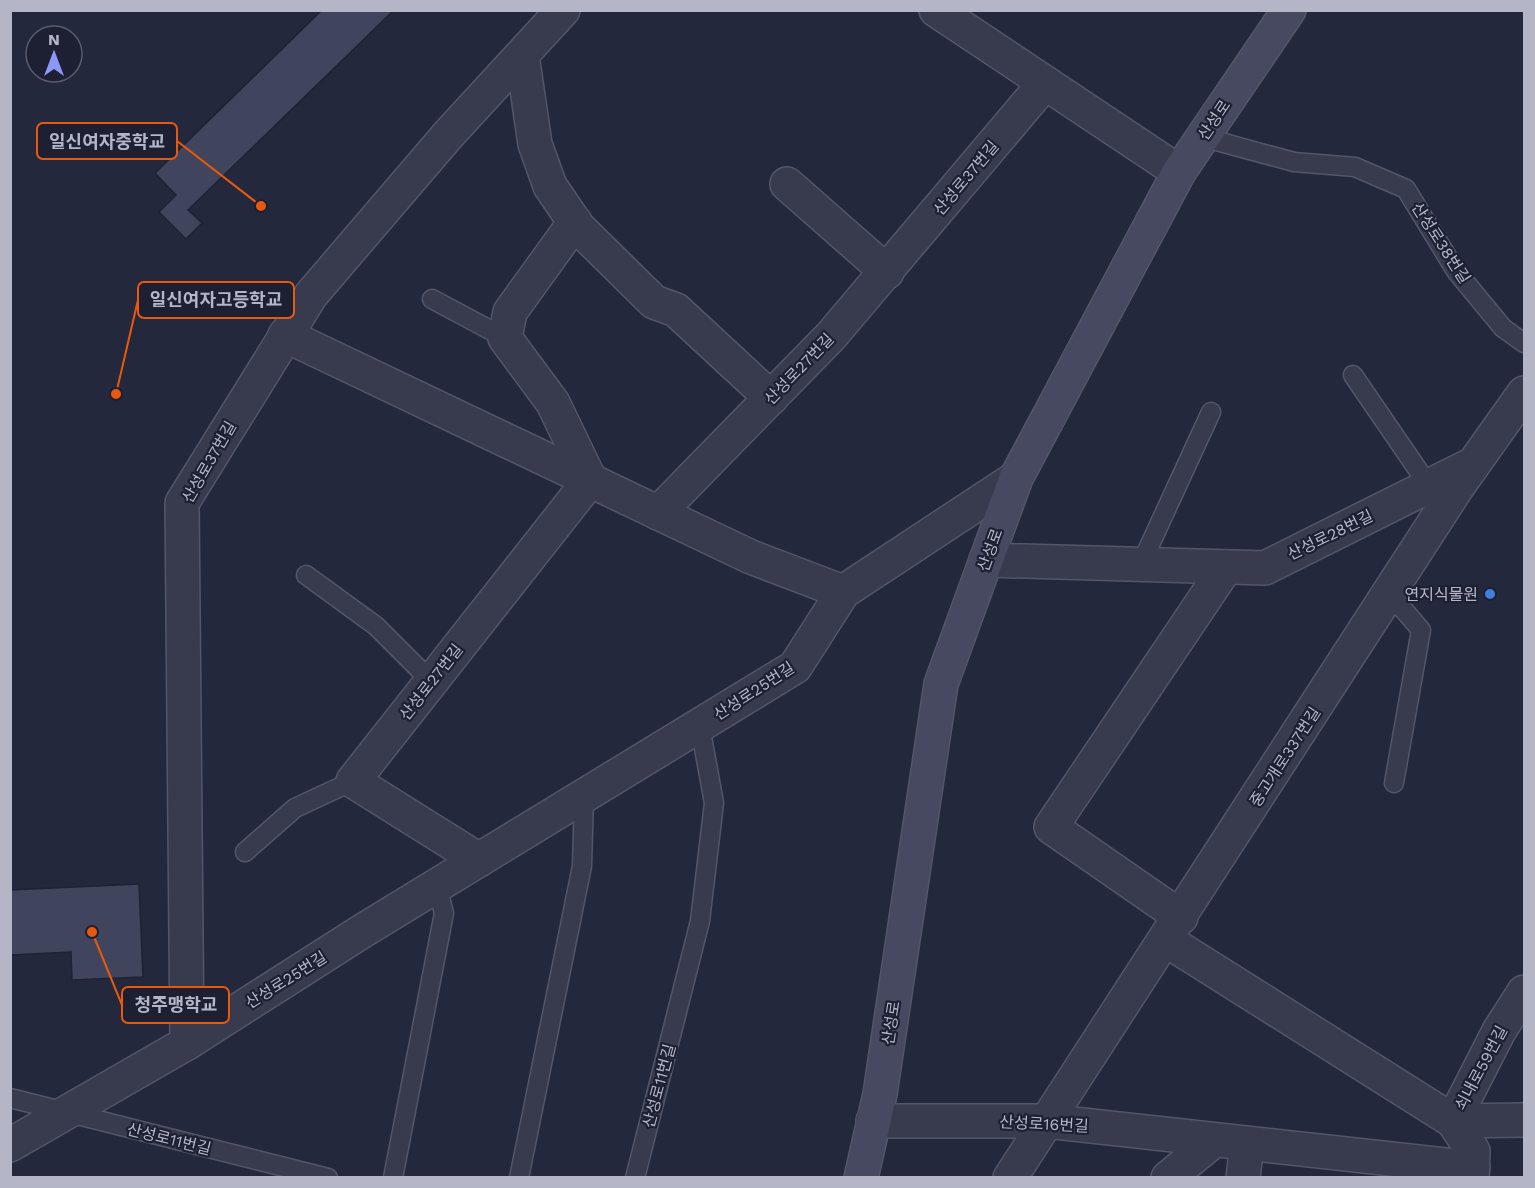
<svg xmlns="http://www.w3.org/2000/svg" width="1535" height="1188" font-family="'Work Sans','Noto Sans KR',sans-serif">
	<rect width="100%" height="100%" fill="#24283d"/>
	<!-- building -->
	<g fill="#40445d" stroke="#1f2234" stroke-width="1.5">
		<polygon points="322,10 394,10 188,210 202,223 186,239 159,212 176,195 155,173"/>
		<polygon points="139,884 143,977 72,980 71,952 10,955 10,890"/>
	</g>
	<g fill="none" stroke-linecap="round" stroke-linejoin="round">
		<defs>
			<g id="lane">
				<polyline points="1202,137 1294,162 1355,167 1406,189 1456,271 1503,328 1524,343"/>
				<polyline points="432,299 505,338"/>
				<polyline points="1353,375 1429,486"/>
				<polyline points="1141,564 1211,412"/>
				<polyline points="306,575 376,626 431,681"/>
				<polyline points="1388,596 1403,609 1421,630 1394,783"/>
				<polyline points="245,852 295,808 353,781"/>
				<polyline points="10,1098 328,1178"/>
				<polyline points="393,1178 444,913 437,886"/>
				<polyline points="519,1178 582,866 584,796"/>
				<polyline points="635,1178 700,921 714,803 700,726"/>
			</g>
			<g id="street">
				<polyline points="936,10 1179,172"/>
				<polyline points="522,55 535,144 550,186 578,227 654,302 676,310 771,398"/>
				<polyline points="787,184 887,272"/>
				<polyline points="285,335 751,557 843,592"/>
				<polyline points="658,513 831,336 1045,83"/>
				<polyline points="986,560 1265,568 1473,464"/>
				<polyline points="479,860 353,781 590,480 553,403 505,338 510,312 575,222"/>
				<polyline points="1181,917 1051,827 1226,567"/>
				<polyline points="1166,940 1453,1121 1473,1151 1472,1178"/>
				<polyline points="187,1043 182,503 311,295 448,135 563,10"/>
				<polyline points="873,1121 1046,1121 1473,1168"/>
				<polyline points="1453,1121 1499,1031 1524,992"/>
				<polyline points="1453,1121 1524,1120"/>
				<polyline points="10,1145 187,1043 364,930 795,667 843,592 1016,478"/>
				<polyline points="1010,1178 1458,486 1524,393"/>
				<polyline points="1168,1178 1213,1141"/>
				<polyline points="1243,1178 1247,1144"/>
			</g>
			<polyline id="secondary" points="861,1178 880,1094 941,684 1016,478 1179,172 1289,10"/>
		</defs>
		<!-- lane casing -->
		<use href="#lane" stroke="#535668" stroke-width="21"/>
		<!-- street casing -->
		<use href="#street" stroke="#535668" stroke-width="36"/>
		<!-- secondary casing -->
		<use href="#secondary" stroke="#535668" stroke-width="36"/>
		<!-- lane -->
		<use href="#lane" stroke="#383b4d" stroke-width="18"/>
		<!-- street -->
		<use href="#street" stroke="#383b4d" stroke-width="33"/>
		<!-- secondary -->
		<use href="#secondary" stroke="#464960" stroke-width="33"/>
	</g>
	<!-- markers -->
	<circle fill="#3f7fe0" stroke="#1d2032" stroke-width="2" cx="1490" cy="594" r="6"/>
	<g text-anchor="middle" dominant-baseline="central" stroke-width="4.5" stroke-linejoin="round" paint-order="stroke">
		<!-- street labels -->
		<g font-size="16" fill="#b4b6c8" stroke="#1d2032">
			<text transform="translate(1214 120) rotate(-56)">산성로</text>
			<text transform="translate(966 178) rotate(-50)">산성로37번길</text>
			<text transform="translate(1441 243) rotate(57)">산성로38번길</text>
			<text transform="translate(799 369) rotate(-46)">산성로27번길</text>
			<text transform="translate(209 462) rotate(-60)">산성로37번길</text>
			<text transform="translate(1330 535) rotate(-26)">산성로28번길</text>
			<text transform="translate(990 550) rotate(-70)">산성로</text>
			<text transform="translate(431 682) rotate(-52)">산성로27번길</text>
			<text transform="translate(754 691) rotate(-33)">산성로25번길</text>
			<text transform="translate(1285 757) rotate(-57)">중고개로337번길</text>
			<text transform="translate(286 980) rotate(-32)">산성로25번길</text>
			<text transform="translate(891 1023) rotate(-81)">산성로</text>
			<text transform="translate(1481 1068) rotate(-62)">쇠내로59번길</text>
			<text transform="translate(659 1086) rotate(-75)">산성로11번길</text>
			<text transform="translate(1044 1124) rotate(3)">산성로16번길</text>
			<text transform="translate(169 1139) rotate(14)">산성로11번길</text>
		</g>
		<!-- poi labels -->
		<g font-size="16" fill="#b4b6c8" stroke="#1d2032" text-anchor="end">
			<text x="1478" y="594">연지식물원</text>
		</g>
	</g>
	<!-- callouts -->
	<path fill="none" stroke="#e8590c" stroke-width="2" d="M261 206L177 141M116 394L138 300M92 932L122 1005"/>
	<g fill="#e8590c" stroke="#1d2032" stroke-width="2">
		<circle cx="261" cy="206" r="6"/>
		<circle cx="116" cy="394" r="6"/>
		<circle cx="92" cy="932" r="6"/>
	</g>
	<g fill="#1d2032" stroke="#e8590c" stroke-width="2">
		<rect x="37" y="123" width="140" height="36" rx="6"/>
		<rect x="138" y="282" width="156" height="36" rx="6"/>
		<rect x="122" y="987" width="107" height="36" rx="6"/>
	</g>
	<g font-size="18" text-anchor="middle" font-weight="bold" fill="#b4b6c8">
		<text x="107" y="148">일신여자중학교</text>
		<text x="216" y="306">일신여자고등학교</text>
		<text x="176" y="1011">청주맹학교</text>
	</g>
	<!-- border -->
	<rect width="1535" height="1188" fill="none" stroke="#b4b6c8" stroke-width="24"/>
	<!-- north arrow -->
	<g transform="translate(54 54)"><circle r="28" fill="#1d2032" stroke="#595c6e" stroke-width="1.5"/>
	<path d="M0-4.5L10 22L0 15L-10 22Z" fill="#8b98f7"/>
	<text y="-9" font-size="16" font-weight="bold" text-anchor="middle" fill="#b4b6c8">N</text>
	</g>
</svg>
